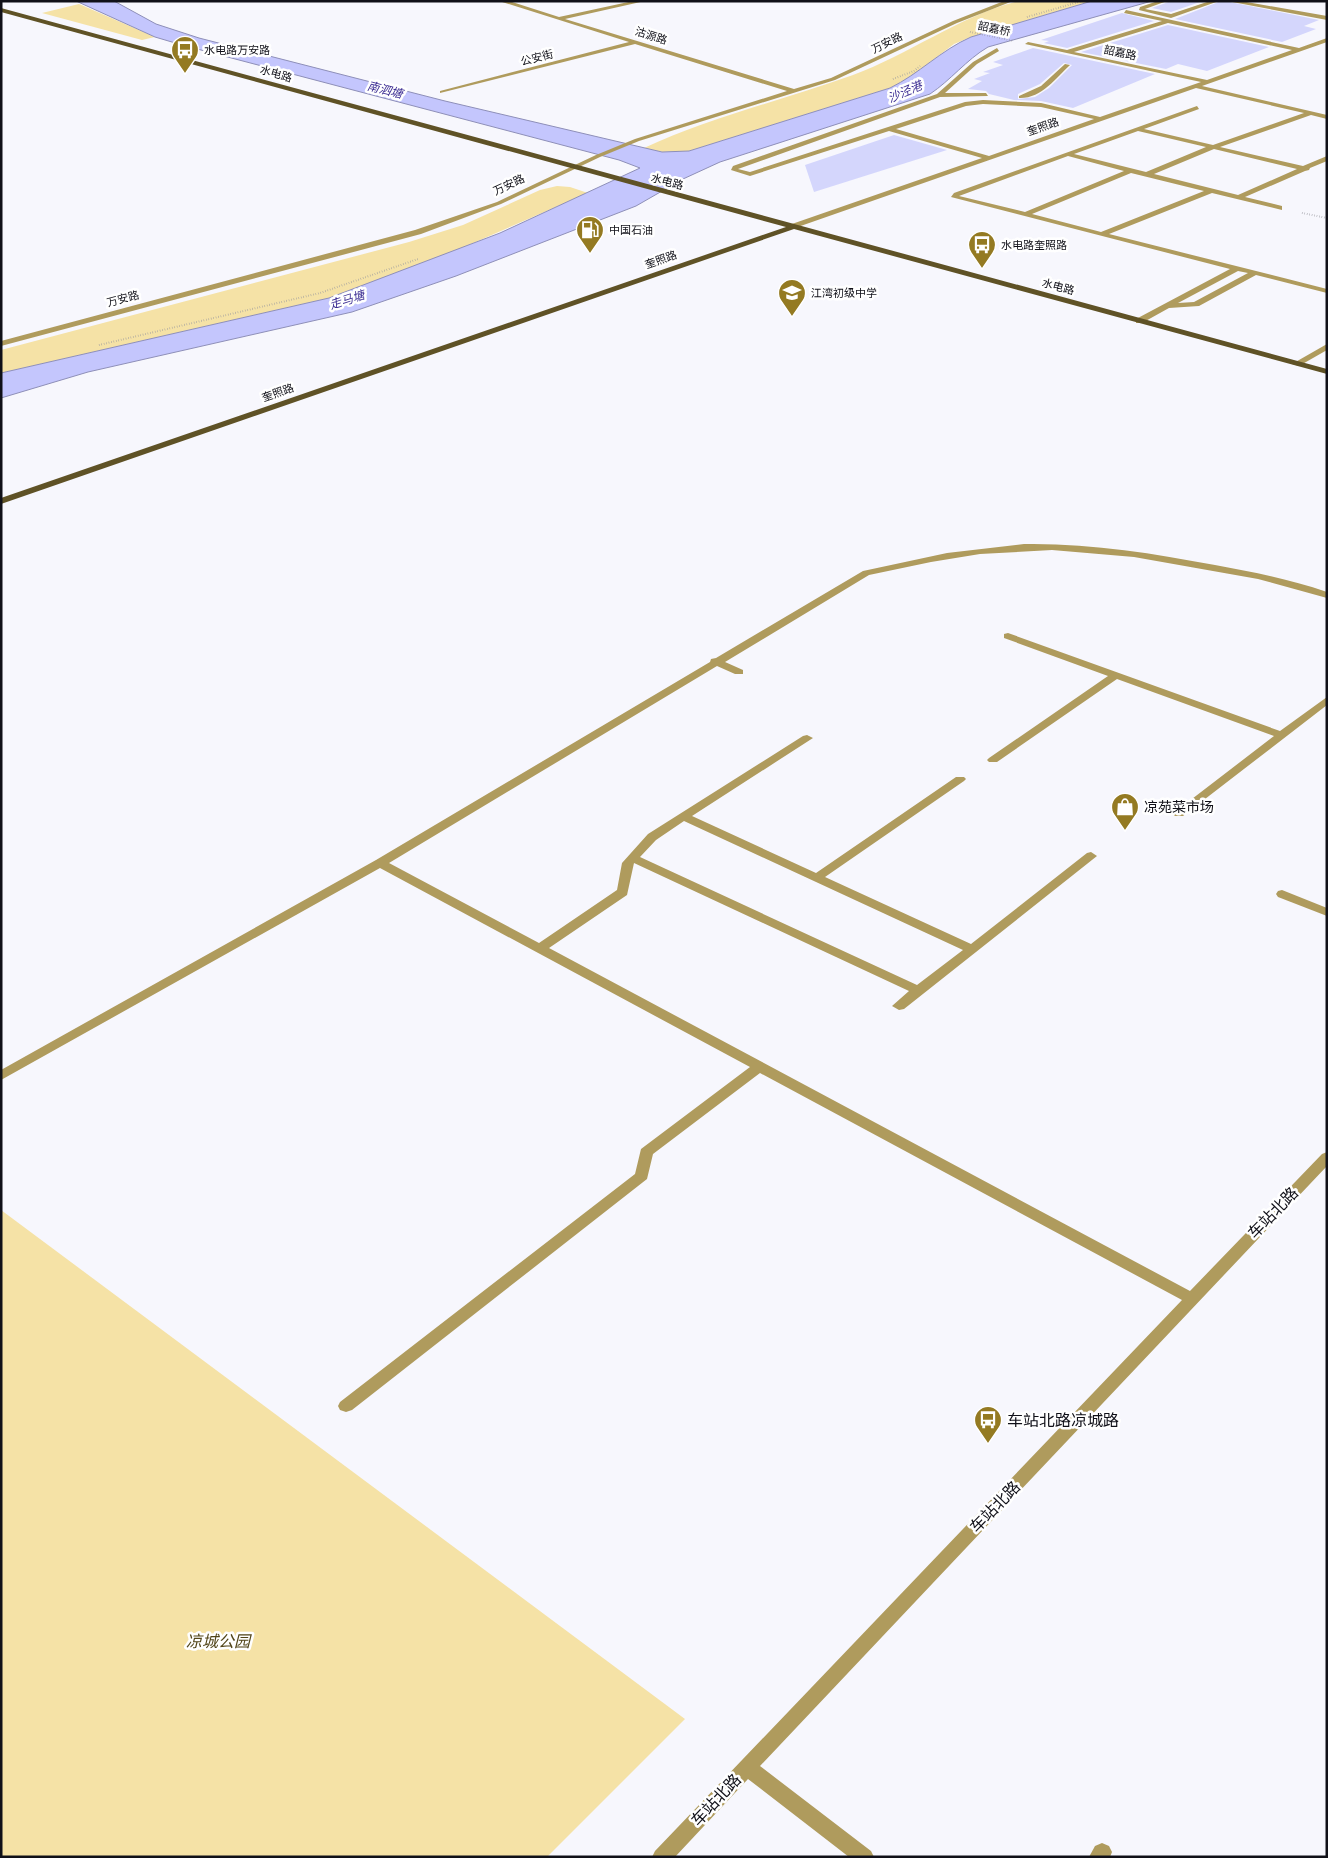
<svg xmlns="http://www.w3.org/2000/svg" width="1328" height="1858" font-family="Bitter,'Noto Sans SC',serif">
	<rect width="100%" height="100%" fill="#f7f7fd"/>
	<!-- green -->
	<g fill="#f5e2a6">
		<path d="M1092,1L971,37L954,44L904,82L890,88L689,151L662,152L644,148C711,117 784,100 853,75C908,55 958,17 1015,2C1034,0 1071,1 1092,1Z"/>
		<polygon points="79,4 155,37 142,40 42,13"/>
		<polygon points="557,186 570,187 588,193 448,254 329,298 1,373 1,350 409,242 463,225 540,190"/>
		<polygon points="1,1210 685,1719 547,1857 1,1857"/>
	</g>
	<!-- water -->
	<path fill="#c4c6fd" stroke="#8e8fb8" d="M76,1H114L156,24L199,38L445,101L662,152L689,151L890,88C919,74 941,50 971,37L1092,1H1152L988,47C966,60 951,80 930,94L720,162L683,179L636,206L456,276L352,312L88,372L1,398V373L329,298L500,233L640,168L619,160L182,45L155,37Z"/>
	<!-- building -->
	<g fill="#d4d6fc" fill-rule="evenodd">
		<polygon points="1171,1 1203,1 1171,12 1152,8"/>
		<polygon points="1221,1 1225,1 1319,20 1304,26 1316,29 1282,42 1175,19"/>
		<polygon points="1122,13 1154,21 1067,48 1044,43 1049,41 1041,40"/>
		<polygon points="1168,25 1269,47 1207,71 1178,64 1166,69 1081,52"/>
		<path d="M1033,48L1155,74L1073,108L1041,101L1014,100L989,94L986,91L968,89L982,81L974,79L990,73L983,72L1003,65L993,62ZM1064,63L1072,65L1049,88L1035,97L1018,99V94L1040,84Z"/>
		<polygon points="894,135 947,150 814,192 805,165"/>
	</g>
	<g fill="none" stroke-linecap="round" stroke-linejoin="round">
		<!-- path -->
		<g stroke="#97979e" stroke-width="2" stroke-dasharray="0.5 2" stroke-linecap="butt">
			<polyline points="1027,17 1082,1"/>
			<polyline points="893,79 914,71 920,66"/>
			<polyline points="1302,213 1327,218"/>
			<polyline points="99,345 320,293 418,259"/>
		</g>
		<!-- minor -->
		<g fill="#af9b5d" fill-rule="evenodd">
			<polygon points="499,1 509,1 559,17 633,1 645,1 565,19 794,89 831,78 953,21 1004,1 1013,1 957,23 835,80 639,141 600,157 501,204 421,234 1,346 1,341 415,230 497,202 596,155 635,139 787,91 635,44 440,93 440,91 629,42"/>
			<polygon points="1158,1 1167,1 1145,9 1171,14 1210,1 1219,1 1171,18 1139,10 1140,7"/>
			<polygon points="1227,1 1241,1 1327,16 1327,20"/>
			<path d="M1126,10L1299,48L1327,38V42L1202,86L1327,115V119L1311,115L1220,147L1303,166L1327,156V161L1310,168L1309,170L1305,171L1245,197L1282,206V210L1212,193L1109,234L1327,289V293L1256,275L1199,306L1169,308L1142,323H1136V319L1230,269L951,197L954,193L1197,106L1199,109L1144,129L1213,145L1304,113L1196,88L792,229L788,227L789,225L982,158L889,131L750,176L731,170L733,166L937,94L973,62L997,48L999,51L977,64L945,93H986L988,96L940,97L738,169L750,172L965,102L983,100L1041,103L1100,117L1201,82L1025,44L1028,42L1067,50L1162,21L1124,13ZM1168,23L1292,50L1207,80L1074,52ZM983,104L1041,107L1094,119L989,156L896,129L966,106ZM1138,131L1206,147L1146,172L1074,154ZM1214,149L1297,169L1238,195L1154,174ZM1068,156L1124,171L1025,212L959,196ZM1131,173L1204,191L1101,232L1032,214ZM1238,271L1248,273L1194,302L1178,303Z"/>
			<path d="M1065,64L1070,65C1056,78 1041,99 1019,98V96L1041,86Z"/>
			<polygon points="1327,344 1327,350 1299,366 1292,364"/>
			<path d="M1024,544C1089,543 1151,553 1215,565C1253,572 1290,579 1327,592V598L1258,579L1134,557L1052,550L980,554L931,562L869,575L725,662L743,670V674H735L717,666L389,863L539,943L617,890L622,863L648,834L803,736L807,735L813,738L692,816L816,873L956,777H964L966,779L964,781L825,877L971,944L1087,853L1091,852L1097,856L904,1009L899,1010L892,1006L909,991L634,863L627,895L549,948L1190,1291L1322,1154L1327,1152V1166L760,1766L871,1851L874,1857H849L748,1779L675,1857H652L655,1851L1182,1300L760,1073L653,1154L647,1179L352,1410L346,1412L340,1410L338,1406L340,1402L635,1174L641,1149L750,1067L380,868L1,1080V1070L376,860L710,662L711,659L716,658L863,571L947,553ZM684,821L963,950L917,985L640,857L656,840Z"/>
			<polygon points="1008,633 1280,731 1327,697 1327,705 1183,816 1175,816 1173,814 1175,812 1274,736 1117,679 997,762 989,762 987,760 989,758 1108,676 1004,638 1004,634"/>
			<polygon points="1282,890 1327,908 1327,916 1278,897 1276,894 1278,891"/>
			<polygon points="1102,1843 1109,1846 1112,1852 1110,1857 1089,1857 1095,1846"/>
		</g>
		<!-- major -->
		<polygon fill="#5f5226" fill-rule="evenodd" points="1,8 1327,369 1327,374 794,229 1,504 1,498 786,227 1,12"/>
		<!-- path-bridge -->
		<polyline stroke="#97979e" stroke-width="2" stroke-dasharray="0.5 2" stroke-linecap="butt" points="970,32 1014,41"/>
	</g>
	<!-- icons -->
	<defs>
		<symbol id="bus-pin" viewBox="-11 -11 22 30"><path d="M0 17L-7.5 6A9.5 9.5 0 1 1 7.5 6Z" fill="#947a22" stroke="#fff"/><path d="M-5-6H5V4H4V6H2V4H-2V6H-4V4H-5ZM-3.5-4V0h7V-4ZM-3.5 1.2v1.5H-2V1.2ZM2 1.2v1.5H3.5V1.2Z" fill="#fff"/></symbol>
		<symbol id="fuel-pin" viewBox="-11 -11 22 30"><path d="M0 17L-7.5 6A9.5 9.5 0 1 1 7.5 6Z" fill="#947a22" stroke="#fff"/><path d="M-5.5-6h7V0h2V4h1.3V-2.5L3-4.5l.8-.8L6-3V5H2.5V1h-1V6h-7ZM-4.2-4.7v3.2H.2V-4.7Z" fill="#fff"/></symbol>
		<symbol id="school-pin" viewBox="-11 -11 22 30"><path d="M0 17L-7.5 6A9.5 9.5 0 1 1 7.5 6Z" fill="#947a22" stroke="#fff"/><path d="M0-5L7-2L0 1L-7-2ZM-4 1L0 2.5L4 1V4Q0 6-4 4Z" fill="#fff"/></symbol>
		<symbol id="shop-pin" viewBox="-11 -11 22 30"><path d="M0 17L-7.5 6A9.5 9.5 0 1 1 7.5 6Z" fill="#947a22" stroke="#fff"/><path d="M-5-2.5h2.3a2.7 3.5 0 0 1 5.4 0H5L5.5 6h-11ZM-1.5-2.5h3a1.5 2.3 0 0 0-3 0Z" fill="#fff"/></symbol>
	</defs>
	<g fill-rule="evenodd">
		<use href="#bus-pin" x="169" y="34" width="32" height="43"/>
		<use href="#fuel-pin" x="574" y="214" width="32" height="43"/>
		<use href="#bus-pin" x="966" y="229" width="32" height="43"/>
		<use href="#school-pin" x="776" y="277" width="32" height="43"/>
		<use href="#shop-pin" x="1109" y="791" width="32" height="43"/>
		<use href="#bus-pin" x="972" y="1404" width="32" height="43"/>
	</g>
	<g text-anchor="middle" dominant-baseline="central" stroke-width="5" stroke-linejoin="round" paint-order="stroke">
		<!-- far-street labels -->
		<g font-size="11" fill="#101018" stroke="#fff">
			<text transform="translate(994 29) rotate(12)">韶嘉桥</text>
			<text transform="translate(651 36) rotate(18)">沽源路</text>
			<text transform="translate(887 43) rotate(-26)">万安路</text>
			<text transform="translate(1120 53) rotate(12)">韶嘉路</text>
			<text transform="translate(537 58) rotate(-14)">公安街</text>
			<text transform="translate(276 74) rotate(16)">水电路</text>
			<text transform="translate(1043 127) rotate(-19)">奎照路</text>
			<text transform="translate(667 182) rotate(15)">水电路</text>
			<text transform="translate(509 185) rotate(-25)">万安路</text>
			<text transform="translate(661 260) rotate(-19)">奎照路</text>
			<text transform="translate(1058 287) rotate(15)">水电路</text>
			<text transform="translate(123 299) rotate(-15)">万安路</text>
			<text transform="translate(278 393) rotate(-19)">奎照路</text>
		</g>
		<!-- far-poi labels -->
		<g font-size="11" fill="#101018" stroke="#fff" text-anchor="start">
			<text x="204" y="50">水电路万安路</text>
			<text x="609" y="230">中国石油</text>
			<text x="1001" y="245">水电路奎照路</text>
			<text x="811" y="293">江湾初级中学</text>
		</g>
		<!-- far-water labels -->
		<g font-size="12" font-style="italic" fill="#3d2e93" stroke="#fff">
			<text transform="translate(385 90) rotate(14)">南泗塘</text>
			<text transform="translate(905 92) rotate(-23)">沙泾港</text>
			<text transform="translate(347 300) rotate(-18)">走马塘</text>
		</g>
		<!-- poi labels -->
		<g font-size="14" fill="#101018" stroke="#fff" text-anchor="start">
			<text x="1144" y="807">凉苑菜市场</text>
		</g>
		<!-- near-street labels -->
		<g font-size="16" fill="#101018" stroke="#fff">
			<text transform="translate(1273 1213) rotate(-46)">车站北路</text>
			<text transform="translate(995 1507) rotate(-46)">车站北路</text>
			<text transform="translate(716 1800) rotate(-47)">车站北路</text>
		</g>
		<!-- near-poi labels -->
		<g font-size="16" fill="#101018" stroke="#fff" text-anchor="start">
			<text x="1007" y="1420">车站北路凉城路</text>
		</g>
		<!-- near-park labels -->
		<g font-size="16" font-style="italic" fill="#524519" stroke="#fff">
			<text x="218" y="1641">凉城公园</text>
		</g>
	</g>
	<!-- border -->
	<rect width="1328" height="1858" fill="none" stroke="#101018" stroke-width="5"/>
</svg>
